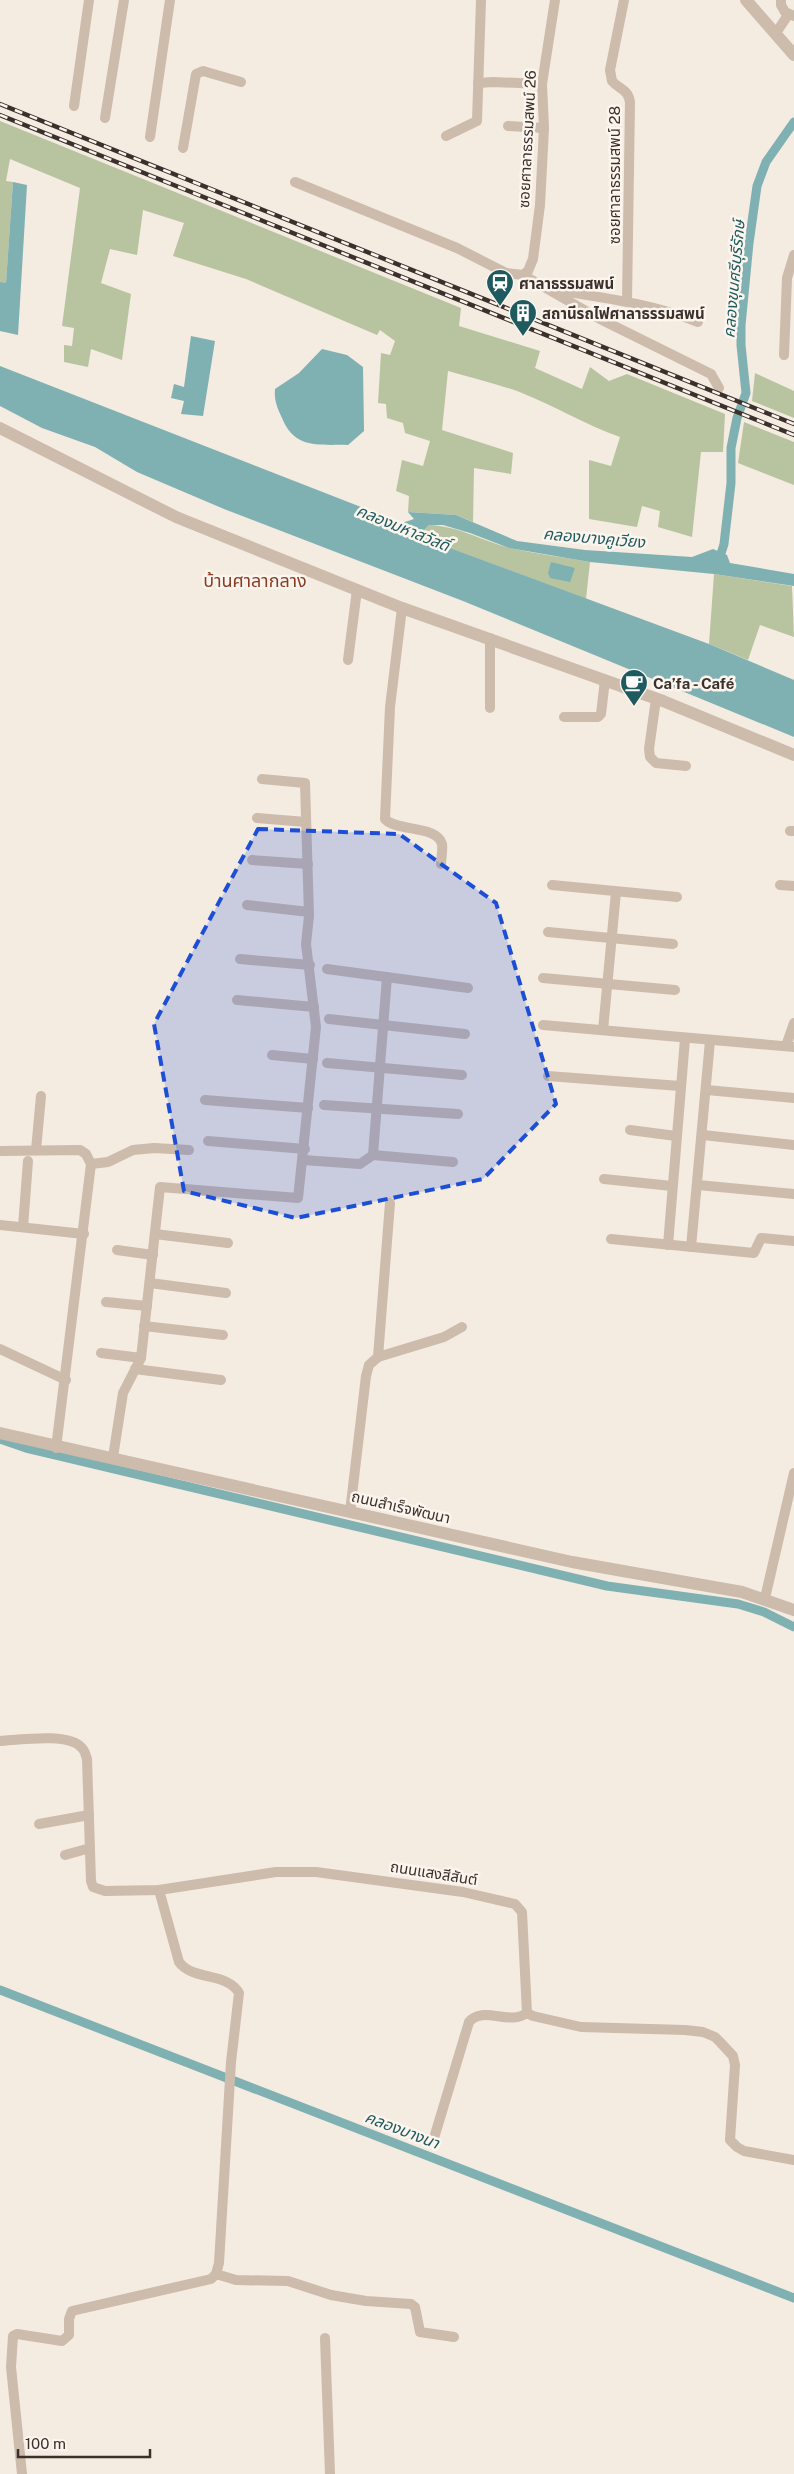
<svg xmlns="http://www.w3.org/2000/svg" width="794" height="2474" font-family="'Public Sans','Noto Sans Thai',sans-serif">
	<rect width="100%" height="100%" fill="#f4ebe1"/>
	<!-- green -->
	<g fill="#b8c4a0">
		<path d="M0,121L461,308L459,326L540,351L535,368L582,389L590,367L609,381L627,374L725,414L723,452H701L692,537L658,527L660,511L642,506L637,527L589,519V460L611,466L620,437C586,425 555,406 522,393C498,384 472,378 448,371L442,430L513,453L511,474L474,468L473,522L456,515L408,512L409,496L396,491L402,460L423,466L430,441L405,433L403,423L387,418L386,404L378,403L381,353L390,355L395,341L380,330L377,335L246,279L173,256L184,223L143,210L137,255L110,249L101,283L131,294L122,360L91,349L88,367L64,362V345L72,346L74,328L62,326L80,188L10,159L6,181L13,182L6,284L0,282Z"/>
		<polygon points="755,373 794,391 794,418 752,401"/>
		<polygon points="744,422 794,442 794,485 738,463"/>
		<path d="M429,525C459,526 482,541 510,548C536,554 564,557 590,562L586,599L418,536Z"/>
		<polygon points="714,574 792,586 794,637 760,625 748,660 709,644"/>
	</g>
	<!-- water -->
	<g fill="#7fb0b2">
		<polygon points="13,182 27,185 18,335 0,331 0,282 6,283"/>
		<polygon points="191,336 215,341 203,416 181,414 184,401 171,398 174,384 184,387"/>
		<path d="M322,349L347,355L363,367L364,431L348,445C319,444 295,450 282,418C277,407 274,400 275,389L299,373Z"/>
		<polygon points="0,366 402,523 414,519 408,512 456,515 517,541 585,550 692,557 713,549 727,555 730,563 794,574 794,586 714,574 590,562 509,548 470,533 443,525 429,525 418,536 709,644 794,680 794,737 463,601 224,509 137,472 95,447 42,428 0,406"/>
		<polygon points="551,562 575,568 570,582 550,578 548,573"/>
	</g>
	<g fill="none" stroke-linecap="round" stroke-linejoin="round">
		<!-- canal -->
		<g stroke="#7fb0b2" stroke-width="9">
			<polyline points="718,563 724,544 731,483 731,448 737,418 746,393 741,345 741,325 749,243 757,186 766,162 794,122"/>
			<polyline points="0,1439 26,1448 607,1586 738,1604 764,1612 794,1627"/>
			<polyline points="0,1990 794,2298"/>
		</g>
		<!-- minor -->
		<g stroke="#cdbbac" stroke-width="10">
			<path d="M624,0L610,70L612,81C620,90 628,89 630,102L627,301"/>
			<polyline points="781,0 781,5 785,12 794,16"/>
			<polyline points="776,33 788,15"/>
			<polyline points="478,83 493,82 542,84"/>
			<polyline points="74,106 89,0"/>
			<polyline points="105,118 124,0"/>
			<polyline points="508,126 544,128"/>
			<polyline points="446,136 477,121 481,0"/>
			<polyline points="150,137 170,0"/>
			<polyline points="183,148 196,74 203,71 241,82"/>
			<polyline points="295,182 457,248 506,273 523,275 600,319 711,374 719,388"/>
			<polyline points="523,275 528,271 533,259 540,205 544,128 542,84 555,0"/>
			<path d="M557,290C605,298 652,304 698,322"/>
			<polyline points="784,355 787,278 794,255"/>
			<path d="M402,608L390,707L385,819C397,832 437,825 442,844C443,850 441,858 441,864"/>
			<polyline points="348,660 357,590"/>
			<polyline points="656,699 649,749 650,757 656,763 686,766"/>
			<polyline points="490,708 490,638"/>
			<polyline points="564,717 598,717 601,714 605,680"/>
			<polyline points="257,818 306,822"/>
			<polyline points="790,831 794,831"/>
			<polyline points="252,860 308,864"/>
			<polyline points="552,885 677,897"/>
			<polyline points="780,885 794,886"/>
			<polyline points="247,905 309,912"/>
			<polyline points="548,932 673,944"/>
			<polyline points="240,959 310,965"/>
			<polyline points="327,969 468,988"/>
			<polyline points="543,978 675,990"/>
			<polyline points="237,1000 314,1007"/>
			<polyline points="329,1019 465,1034"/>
			<polyline points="543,1025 794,1047"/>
			<polyline points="603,1030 616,892"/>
			<polyline points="786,1046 794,1023"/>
			<polyline points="272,1055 313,1059"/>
			<polyline points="327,1063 462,1075"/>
			<polyline points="548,1076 680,1086"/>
			<polyline points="707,1090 794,1098"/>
			<polyline points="205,1100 308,1108"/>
			<polyline points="324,1105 458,1114"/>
			<polyline points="630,1130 676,1136"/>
			<polyline points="703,1135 794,1145"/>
			<polyline points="208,1141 305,1149"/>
			<polyline points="36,1150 41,1096"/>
			<polyline points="0,1151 80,1150 86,1154 91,1164 56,1448"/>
			<polyline points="373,1155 453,1162"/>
			<polyline points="303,1160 360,1164 373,1155 387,977"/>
			<polyline points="91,1164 108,1162 133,1150 154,1148 189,1150"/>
			<polyline points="604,1179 672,1186"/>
			<polyline points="698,1185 794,1194"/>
			<polyline points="0,1225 84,1234"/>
			<polyline points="23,1227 28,1161"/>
			<polyline points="155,1234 228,1243"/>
			<polyline points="611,1239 754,1253 761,1238 794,1241"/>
			<polyline points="668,1245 685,1039"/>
			<polyline points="691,1247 710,1041"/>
			<polyline points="117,1250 153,1255"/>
			<polyline points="150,1283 226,1293"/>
			<polyline points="106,1302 147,1306"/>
			<polyline points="144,1326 223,1335"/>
			<polyline points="0,1349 66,1380"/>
			<polyline points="101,1353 141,1358"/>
			<polyline points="378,1357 444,1337 462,1327"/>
			<polyline points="135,1369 221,1380"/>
			<polyline points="113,1457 123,1393 141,1358 160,1187 298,1198 316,1027 306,944 309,916 305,783 262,779"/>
			<polyline points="350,1512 366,1376 369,1365 378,1357 390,1203"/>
			<polyline points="765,1598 794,1473"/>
			<path d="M0,1741C19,1740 69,1732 82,1748C85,1751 86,1756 87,1759L91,1881L93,1887L105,1891L159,1890L276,1872H316L463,1892L515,1904L522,1912L527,2013L533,2016L581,2027L685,2030L703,2032L715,2037L720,2042L733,2056L735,2065L730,2140L737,2147L744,2151L794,2160"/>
			<polyline points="39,1824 89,1815"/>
			<polyline points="65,1855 90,1848"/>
			<path d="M434,2138L469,2022C483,2005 509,2026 527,2013"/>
			<polyline points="216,2274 236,2280 288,2281 331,2295 366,2301 411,2304 415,2307 420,2332 454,2337"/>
			<polyline points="325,2338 330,2474"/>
			<path d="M22,2474L11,2367L13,2336L17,2334L62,2341L69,2335V2319L72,2311L211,2279L216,2274L219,2263L231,2062L239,1993C227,1972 193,1981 179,1962L159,1890"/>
		</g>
		<!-- tertiary -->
		<g stroke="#cdbbac" stroke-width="12">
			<polyline points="746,0 794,55"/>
			<polyline points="0,428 176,517 402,608 663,701 794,755"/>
			<polyline points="0,1433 572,1562 742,1592 794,1610"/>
		</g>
		<defs>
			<g id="rail">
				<polyline points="0,104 794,424"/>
				<polyline points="0,115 794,435"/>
			</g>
		</defs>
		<!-- rail casing -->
		<use href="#rail" stroke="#3b302b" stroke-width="4.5"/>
		<!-- rail -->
		<use href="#rail" stroke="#fbf5ee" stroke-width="2.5" stroke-dasharray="8" stroke-linecap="butt"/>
	</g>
	<!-- marked area -->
	<path fill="#1d4ed8" fill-opacity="0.2" stroke="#1d4ed8" stroke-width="4" stroke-dasharray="10 6" stroke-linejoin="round" d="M258,829L399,834L496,903L556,1104L483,1179L296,1218L184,1191L154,1024Z"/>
	<!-- icons -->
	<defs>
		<symbol id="station-pin" viewBox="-11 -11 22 30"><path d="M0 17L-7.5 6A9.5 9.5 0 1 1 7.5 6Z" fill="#1f5a5e" stroke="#fbf5ee"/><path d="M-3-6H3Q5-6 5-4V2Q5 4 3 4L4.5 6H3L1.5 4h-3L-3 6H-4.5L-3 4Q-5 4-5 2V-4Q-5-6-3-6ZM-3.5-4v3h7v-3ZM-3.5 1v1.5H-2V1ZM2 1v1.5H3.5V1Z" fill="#fff"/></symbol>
		<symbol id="building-pin" viewBox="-11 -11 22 30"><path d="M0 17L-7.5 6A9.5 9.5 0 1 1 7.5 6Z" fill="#1f5a5e" stroke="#fbf5ee"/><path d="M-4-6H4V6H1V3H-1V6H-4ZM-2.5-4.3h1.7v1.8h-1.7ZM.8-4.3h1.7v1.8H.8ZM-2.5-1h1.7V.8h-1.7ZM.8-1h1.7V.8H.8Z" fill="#fff"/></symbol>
		<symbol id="cafe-pin" viewBox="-11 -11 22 30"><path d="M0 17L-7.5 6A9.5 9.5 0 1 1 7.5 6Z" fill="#1f5a5e" stroke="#fbf5ee"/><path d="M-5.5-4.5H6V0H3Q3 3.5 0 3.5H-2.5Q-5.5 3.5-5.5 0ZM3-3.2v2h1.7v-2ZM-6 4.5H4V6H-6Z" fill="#fff"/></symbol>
	</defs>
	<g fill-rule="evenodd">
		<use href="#station-pin" x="484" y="267" width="32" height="43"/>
		<use href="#building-pin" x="507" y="297" width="32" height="43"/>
		<use href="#cafe-pin" x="618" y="667" width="32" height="43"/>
	</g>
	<g text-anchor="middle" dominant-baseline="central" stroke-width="5" stroke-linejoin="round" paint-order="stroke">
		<!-- street labels -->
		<g font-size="15" fill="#3b302b" stroke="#fbf5ee">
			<text transform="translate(527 139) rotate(-87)">ซอยศาลาธรรมสพน์ 26</text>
			<text transform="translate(614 175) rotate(-90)">ซอยศาลาธรรมสพน์ 28</text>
			<text transform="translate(401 1507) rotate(13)">ถนนสำเร็จพัฒนา</text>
			<text transform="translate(434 1873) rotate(9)">ถนนแสงสีสันต์</text>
		</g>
		<!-- poi labels -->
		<g font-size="15" font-weight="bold" fill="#3b302b" stroke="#fbf5ee" text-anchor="start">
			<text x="519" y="283">ศาลาธรรมสพน์</text>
			<text x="542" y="313">สถานีรถไฟศาลาธรรมสพน์</text>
			<text x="653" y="683">Ca’fa - Café</text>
		</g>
		<!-- water labels -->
		<g font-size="16" font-style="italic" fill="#1f5a5e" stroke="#fbf5ee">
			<text transform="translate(734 279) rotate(-85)">คลองขุนศรีบุรีรักษ์</text>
			<text transform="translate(403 528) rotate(22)">คลองมหาสวัสดิ์</text>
			<text transform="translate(594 538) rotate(5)">คลองบางคูเวียง</text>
			<text transform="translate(402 2130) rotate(21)">คลองบางนา</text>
		</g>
		<!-- quarter labels -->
		<g font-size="18" fill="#8c3b22" stroke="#fbf5ee">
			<text x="255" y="580">บ้านศาลากลาง</text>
		</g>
	</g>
	<!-- scale -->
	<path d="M18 2449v8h132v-8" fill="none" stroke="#3b302b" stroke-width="2.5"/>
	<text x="25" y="2449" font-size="15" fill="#3b302b" stroke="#fbf5ee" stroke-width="4" paint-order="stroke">100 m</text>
</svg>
